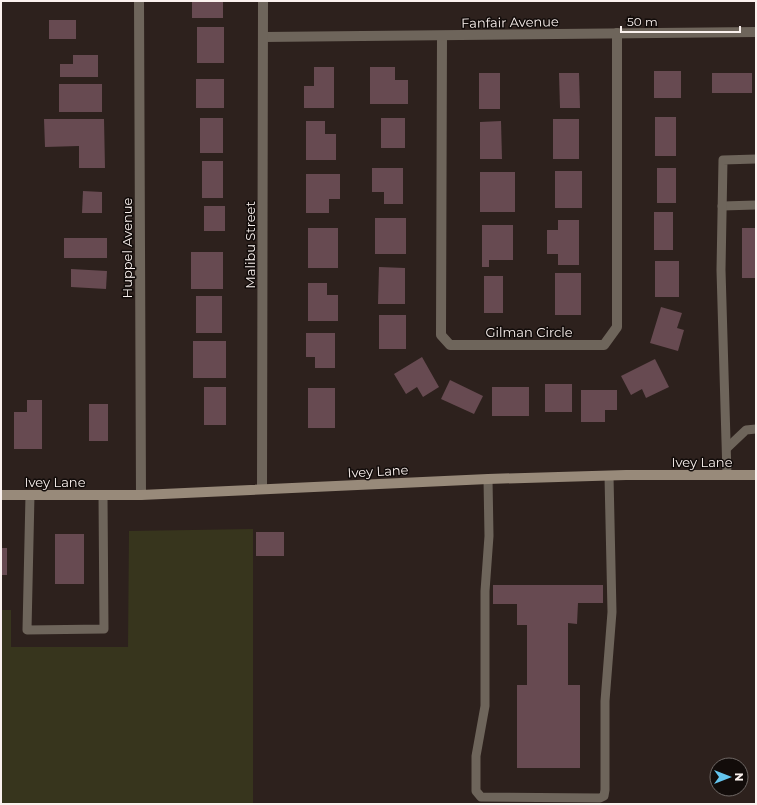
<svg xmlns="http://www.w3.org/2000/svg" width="757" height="805" font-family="Montserrat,sans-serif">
	<rect width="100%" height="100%" fill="#2d211d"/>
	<!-- green -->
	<polygon fill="#37351d" points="253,529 253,804 1,804 1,610 11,610 11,647 128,647 129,531"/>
	<!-- building -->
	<g fill="#674a51">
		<rect x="192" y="1" width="31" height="17"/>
		<rect x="49" y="20" width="27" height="19"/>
		<rect x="197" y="27" width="27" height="36"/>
		<polygon points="73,55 98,55 98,77 60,77 60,64 73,64"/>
		<polygon points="314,67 334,67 334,108 304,108 304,86 314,86"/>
		<polygon points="370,67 395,67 395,80 408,80 408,104 370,104"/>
		<rect x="654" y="71" width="27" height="27"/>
		<rect x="479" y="73" width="21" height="36"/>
		<polygon points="559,73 579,73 580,108 560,108"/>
		<rect x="712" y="73" width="40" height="20"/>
		<rect x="196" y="79" width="28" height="29"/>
		<rect x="59" y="84" width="43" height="28"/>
		<rect x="655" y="117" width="21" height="39"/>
		<rect x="200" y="118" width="23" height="35"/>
		<rect x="381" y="118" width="24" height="30"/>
		<polygon points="44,119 104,119 105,168 79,168 79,146 45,147"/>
		<rect x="553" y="119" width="26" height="40"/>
		<polygon points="306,121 325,121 325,134 336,134 336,160 306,160"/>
		<polygon points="501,121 502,159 480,159 480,122"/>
		<rect x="202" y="161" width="21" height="37"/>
		<polygon points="372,168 403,168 403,204 384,204 384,192 372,192"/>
		<rect x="657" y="168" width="19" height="35"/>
		<rect x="555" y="171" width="27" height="37"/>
		<rect x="480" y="172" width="35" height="40"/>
		<polygon points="306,174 340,174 340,199 329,199 329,213 306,213"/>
		<polygon points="83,191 102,192 102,213 82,213"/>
		<rect x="204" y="206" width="21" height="25"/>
		<rect x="654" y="212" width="19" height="38"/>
		<rect x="375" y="218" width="31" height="36"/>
		<polygon points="558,220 579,220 579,265 558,265 558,254 547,254 547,230 558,230"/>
		<polygon points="482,225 513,225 513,260 489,260 489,267 482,267"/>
		<rect x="308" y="228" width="30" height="40"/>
		<rect x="742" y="228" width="14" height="50"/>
		<rect x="64" y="238" width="43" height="20"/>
		<rect x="191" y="252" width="32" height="37"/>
		<rect x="655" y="261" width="24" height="36"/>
		<polygon points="379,267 405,268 405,304 378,304"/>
		<polygon points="71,269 107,271 106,289 71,287"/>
		<rect x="555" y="273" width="26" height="42"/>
		<rect x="484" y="276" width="19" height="37"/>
		<polygon points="308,283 327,283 327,295 338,295 338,321 308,321"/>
		<rect x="196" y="296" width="26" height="37"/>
		<polygon points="661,307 682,313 677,328 684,330 678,351 650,343"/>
		<rect x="379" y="315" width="27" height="34"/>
		<polygon points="306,333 335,333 335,368 315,368 315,357 306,357"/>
		<rect x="193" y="341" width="33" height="37"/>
		<polygon points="422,357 439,387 423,397 417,387 406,394 394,374"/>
		<polygon points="655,359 669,387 646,398 642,389 631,395 621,376"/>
		<polygon points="450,380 483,396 474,414 441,399"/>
		<rect x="545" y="384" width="27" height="28"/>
		<rect x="204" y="387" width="22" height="38"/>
		<rect x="492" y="387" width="37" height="29"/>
		<rect x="308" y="388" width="27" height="40"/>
		<polygon points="581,390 617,390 617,410 605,410 605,422 581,422"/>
		<polygon points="27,400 42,400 42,449 14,449 14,412 27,412"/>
		<rect x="89" y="404" width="19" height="37"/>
		<rect x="256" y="532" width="28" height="24"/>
		<rect x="55" y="534" width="29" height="50"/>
		<rect x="1" y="548" width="6" height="27"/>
		<polygon points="493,585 603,585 603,603 578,603 577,624 568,623 568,685 580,685 580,768 517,768 517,685 527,685 527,625 517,625 517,604 493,604"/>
	</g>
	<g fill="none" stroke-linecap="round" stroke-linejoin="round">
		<!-- lane -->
		<g stroke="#6e655b" stroke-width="9">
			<polyline points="722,206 756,205"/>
			<polyline points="727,448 746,430 756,429"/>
			<polyline points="727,475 721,270 723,160 756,159"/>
			<polyline points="488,479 489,536 485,591 485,706 476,756 476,791 481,797 600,798 604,796 605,790 605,701 612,612 609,476"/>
			<polyline points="30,495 27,630 104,629 103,495"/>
		</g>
		<!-- street -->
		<g stroke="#6e655b" stroke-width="10">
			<polyline points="139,1 141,495"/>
			<polyline points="442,36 441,335 450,345 604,345 617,327 617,33"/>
			<polyline points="264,37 756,32"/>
			<polyline points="262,489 263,1"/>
		</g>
		<!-- secondary -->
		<polyline stroke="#988a7a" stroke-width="10" points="1,495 141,495 488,479 626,475 756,475"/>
	</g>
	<g text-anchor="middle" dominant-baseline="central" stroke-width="3" stroke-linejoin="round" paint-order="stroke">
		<!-- street labels -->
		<g font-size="13" fill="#faf1ee" stroke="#120c0a">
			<text transform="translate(510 22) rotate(-1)">Fanfair Avenue</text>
			<text transform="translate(250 245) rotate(-90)">Malibu Street</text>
			<text transform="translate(127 248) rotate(-90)">Huppel Avenue</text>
			<text x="529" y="332">Gilman Circle</text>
			<text x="702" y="462">Ivey Lane</text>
			<text transform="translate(378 471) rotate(-3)">Ivey Lane</text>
			<text x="55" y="482">Ivey Lane</text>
		</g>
	</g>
	<!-- border -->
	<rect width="757" height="805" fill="none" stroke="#faf1ee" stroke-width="4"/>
	<!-- north arrow -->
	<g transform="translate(729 777) rotate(90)"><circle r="19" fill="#120c0a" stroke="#6f6865"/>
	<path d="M0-3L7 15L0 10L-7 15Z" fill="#64c5ee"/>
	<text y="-6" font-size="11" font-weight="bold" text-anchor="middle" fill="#faf1ee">N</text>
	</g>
	<!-- scale -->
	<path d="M621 26v6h119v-6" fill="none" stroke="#faf1ee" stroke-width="2"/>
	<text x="627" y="26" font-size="12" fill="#faf1ee" stroke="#120c0a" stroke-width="3" paint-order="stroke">50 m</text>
</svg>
